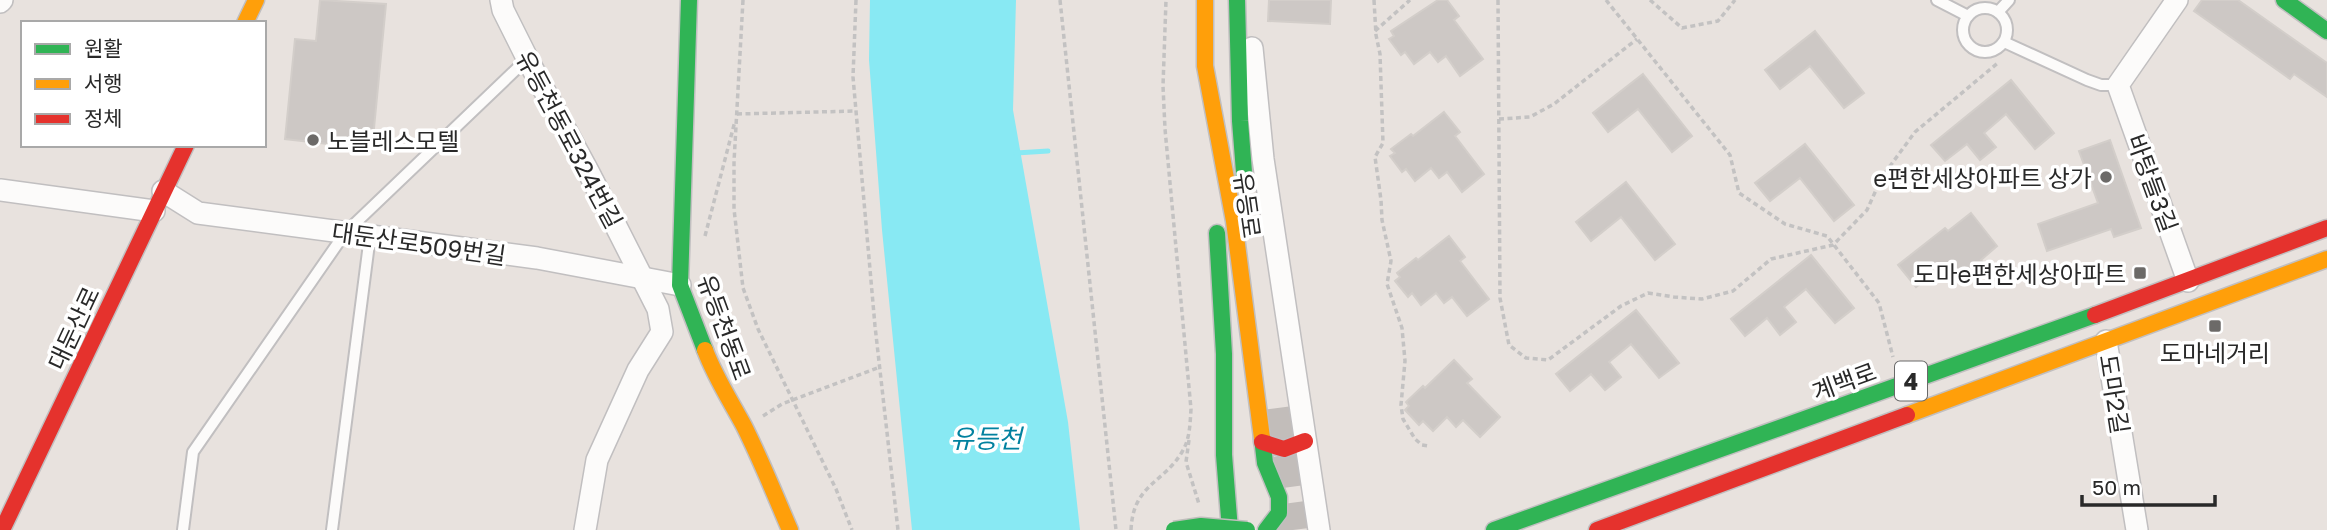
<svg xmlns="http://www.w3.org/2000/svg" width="2327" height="530" font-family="'Golos Text','Noto Sans KR',sans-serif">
	<rect width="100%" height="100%" fill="#e8e2de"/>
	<!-- water -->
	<polygon fill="#88e9f3" points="870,0 1016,0 1013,110 1068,422 1080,530 912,530 882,230 869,60"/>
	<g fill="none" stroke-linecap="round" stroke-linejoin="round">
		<!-- stream -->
		<polyline stroke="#88e9f3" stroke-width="5" points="1016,153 1048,151"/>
	</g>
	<!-- building -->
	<g fill="#cdc8c5" stroke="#d3ceca" stroke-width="2">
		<polygon points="320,0 386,4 372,149 285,139 295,39 316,41"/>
		<polygon points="1269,0 1331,0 1330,24 1268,21"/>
		<polygon points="1438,0 1447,0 1459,16 1454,20 1483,59 1460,76 1446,56 1438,62 1430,52 1414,64 1405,52 1401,55 1389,39 1394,36 1391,31"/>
		<polygon points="2202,0 2238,0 2327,63 2327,97 2294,74 2290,79 2194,11"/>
		<polygon points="1815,31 1864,93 1844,108 1810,66 1780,89 1765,70"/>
		<polygon points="1643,74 1692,136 1672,152 1638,109 1608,132 1593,113"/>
		<polygon points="2011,80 2054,133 2035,149 2006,114 1984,133 1996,147 1980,160 1967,144 1945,161 1931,145"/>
		<polygon points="1444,112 1460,132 1455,136 1484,174 1462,192 1447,172 1439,178 1431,168 1415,181 1406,169 1402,172 1390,156 1395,153 1391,149 1411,134 1413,136"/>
		<polygon points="2110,140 2141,228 2114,237 2111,229 2047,251 2038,224 2098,203 2079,151"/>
		<polygon points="1805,144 1854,205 1834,221 1800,178 1770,201 1755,183"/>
		<polygon points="1626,182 1675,244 1655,260 1621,217 1591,241 1576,222"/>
		<polygon points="1971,213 1997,246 1981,260 1984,264 1961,282 1946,264 1916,287 1898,265 1945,228 1948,231"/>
		<polygon points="1449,236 1465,257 1460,261 1489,299 1467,316 1452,297 1444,303 1436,293 1421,305 1412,293 1408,297 1395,281 1400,277 1397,273 1416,258 1418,260"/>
		<polygon points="1811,255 1854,308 1835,323 1806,289 1784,307 1796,322 1780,335 1767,318 1745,336 1731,319"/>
		<polygon points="1636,310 1679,363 1659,378 1631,344 1609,362 1621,377 1605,390 1591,374 1570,391 1556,374"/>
		<polygon points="1454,360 1472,379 1467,383 1500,417 1480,437 1463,420 1456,427 1447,417 1433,431 1423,421 1419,425 1405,410 1409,406 1406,402 1423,386 1425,388"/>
	</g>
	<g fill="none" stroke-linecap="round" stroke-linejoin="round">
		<!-- primary-tunnel -->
		<polyline stroke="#c2bdba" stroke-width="32" stroke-dasharray="32 16" stroke-linecap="butt" points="1277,408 1293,530"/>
		<defs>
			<g id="lane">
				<polyline points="1937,0 1968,16"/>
				<circle cx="1985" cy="30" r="22"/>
				<polyline points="1998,12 2009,0"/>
				<polyline points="2004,42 2087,80 2101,85 2118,85"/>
				<polyline points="183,530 193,452 345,233 527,59"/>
				<polyline points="332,530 370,236"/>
			</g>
			<g id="street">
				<polyline points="501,0 503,10 530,64 589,173 658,309 662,332 638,370 597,460 585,530"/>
				<polyline points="2177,0 2118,85 2188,281"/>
				<polyline points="0,2 2,0"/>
				<polyline points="1252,48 1263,159 1319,530"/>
				<polyline points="0,190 154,211"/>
				<polyline points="163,191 198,213 537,258 680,285"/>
				<polyline points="2106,341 2137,530"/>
			</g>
			<g id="fast">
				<polyline points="689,0 680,285 705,350"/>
				<polyline points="1237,0 1240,121 1245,185"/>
				<polyline points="2284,0 2327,31"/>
				<polyline points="1217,233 1224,354 1224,455 1230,530"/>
				<polyline points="1262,438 1265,463 1279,497 1279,513 1266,530"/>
				<polyline points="1494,530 2095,315"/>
			</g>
			<g id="slow">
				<polyline points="1205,0 1205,66 1234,221 1262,438"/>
				<polyline points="245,23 256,0"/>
				<path d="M705,350C715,377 730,400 744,426C761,460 775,495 790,530"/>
				<polyline points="1907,415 2327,259"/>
			</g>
			<g id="jam">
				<polyline points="2095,315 2327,228"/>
				<polyline points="1262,442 1284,449 1305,441"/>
				<polyline points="2,530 186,145"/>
				<polyline points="1597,530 1907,415"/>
			</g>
		</defs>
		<!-- lane casing -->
		<use href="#lane" stroke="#c1bfc0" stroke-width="14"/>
		<!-- street casing -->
		<use href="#street" stroke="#c1bfc0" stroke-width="24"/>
		<!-- fast casing -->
		<use href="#fast" stroke="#c1bfc0" stroke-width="19"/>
		<!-- slow casing -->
		<use href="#slow" stroke="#c1bfc0" stroke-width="19"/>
		<!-- jam casing -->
		<use href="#jam" stroke="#c1bfc0" stroke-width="19"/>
		<!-- path -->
		<g stroke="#c3c2c2" stroke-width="3.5" stroke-dasharray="5 3.5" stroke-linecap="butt">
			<polyline points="743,0 734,162 734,209 743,288 758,329 836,489 852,530"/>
			<polyline points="856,0 853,77 875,326 898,530"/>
			<polyline points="1060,0 1116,530"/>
			<polyline points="1374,0 1376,35 1380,54 1383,143 1375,157 1381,200 1382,220 1391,261 1387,284 1402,328 1405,361 1401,405 1403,419 1415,439 1422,445 1428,446"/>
			<polyline points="1498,0 1500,298 1509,345 1526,358 1548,360 1621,306 1648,293 1674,297 1702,299 1733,291 1771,259 1833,245 1867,210 1882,177 1915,132 1999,62"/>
			<polyline points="1606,0 1730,155 1739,193 1785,224 1827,236 1879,303 1893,357"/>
			<polyline points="1650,0 1682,28 1718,21 1735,0"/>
			<polyline points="1375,31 1410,0"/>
			<polyline points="737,114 856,111"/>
			<polyline points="1499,119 1530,117 1554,104 1637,39"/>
			<polyline points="705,236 735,121"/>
			<polyline points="763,416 782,404 880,367"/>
			<polyline points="1189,440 1186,462 1199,504"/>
			<path d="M1131,530C1133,484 1163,484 1182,452C1190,439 1190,424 1191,409L1165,129L1163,86L1166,0"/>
		</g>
		<!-- lane -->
		<use href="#lane" stroke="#fcfbfa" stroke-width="10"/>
		<!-- street -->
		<use href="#street" stroke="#fcfbfa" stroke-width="21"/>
		<!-- fast -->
		<use href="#fast" stroke="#30b455" stroke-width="16"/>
		<!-- slow -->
		<use href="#slow" stroke="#ff9f0a" stroke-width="16"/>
		<!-- jam -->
		<use href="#jam" stroke="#e5322d" stroke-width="16"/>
		<defs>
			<polyline id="fast-bridge" points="1174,530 1201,526 1247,530"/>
		</defs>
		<!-- fast-bridge casing -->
		<use href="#fast-bridge" stroke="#c0bebc" stroke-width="19" stroke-linecap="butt"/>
		<!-- fast-bridge -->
		<use href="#fast-bridge" stroke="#30b455" stroke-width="16"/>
	</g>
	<!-- markers -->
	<g fill="#6c6a68" stroke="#fff" stroke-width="2.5">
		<circle cx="313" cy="140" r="7"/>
		<circle cx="2106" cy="177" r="7"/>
		<rect x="2133" y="266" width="14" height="14" rx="3.5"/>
		<rect x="2208" y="319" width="14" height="14" rx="3.5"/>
	</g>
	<g text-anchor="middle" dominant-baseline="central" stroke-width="7" stroke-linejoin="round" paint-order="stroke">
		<!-- shield labels -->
		<rect fill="#fff" stroke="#696969" stroke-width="2" x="1895" y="361.5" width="32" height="39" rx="5"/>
		<g font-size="23" font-weight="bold" fill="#292929">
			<text x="1911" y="381">4</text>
		</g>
		<!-- street labels -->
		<g font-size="24" fill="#292929" stroke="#fff">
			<text transform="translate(570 139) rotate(62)">유등천동로324번길</text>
			<text transform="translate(2153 183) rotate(70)">바탕들3길</text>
			<text transform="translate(1248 205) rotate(82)">유등로</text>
			<text transform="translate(419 243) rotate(8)">대둔산로509번길</text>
			<text transform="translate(725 327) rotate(70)">유등천동로</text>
			<text transform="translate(73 328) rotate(-65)">대둔산로</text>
			<text transform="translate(1844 381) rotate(-20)">계백로</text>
			<text transform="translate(2115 394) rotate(81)">도마2길</text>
		</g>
		<!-- poi labels -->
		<g font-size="24" fill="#292929" stroke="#fff" text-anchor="end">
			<text x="327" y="140" text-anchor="start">노블레스모텔</text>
			<text x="2092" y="177">e편한세상아파트 상가</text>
			<text x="2126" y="273">도마e편한세상아파트</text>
			<text x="2215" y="352" text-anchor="middle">도마네거리</text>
		</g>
		<!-- water labels -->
		<g font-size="26" font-style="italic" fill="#01819f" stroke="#fff">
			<text x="986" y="438">유등천</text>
		</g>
	</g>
	<!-- legend -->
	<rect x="21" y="21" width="245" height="126" fill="#ffffff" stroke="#a9a9a9" stroke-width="2"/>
	<rect x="35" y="44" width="35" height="10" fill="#30b455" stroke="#a9a9a9" stroke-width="2"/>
	<text x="84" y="56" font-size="21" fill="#292929">원활</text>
	<rect x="35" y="79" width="35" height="10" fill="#ff9f0a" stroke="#a9a9a9" stroke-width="2"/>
	<text x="84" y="91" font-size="21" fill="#292929">서행</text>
	<rect x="35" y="114" width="35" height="10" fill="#e5322d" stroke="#a9a9a9" stroke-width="2"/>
	<text x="84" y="126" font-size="21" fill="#292929">정체</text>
	<!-- scale -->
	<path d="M2082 495v10h133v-10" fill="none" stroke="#292929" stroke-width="3.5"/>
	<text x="2092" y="495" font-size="21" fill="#292929" stroke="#ffffff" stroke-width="5" paint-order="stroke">50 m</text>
</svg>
